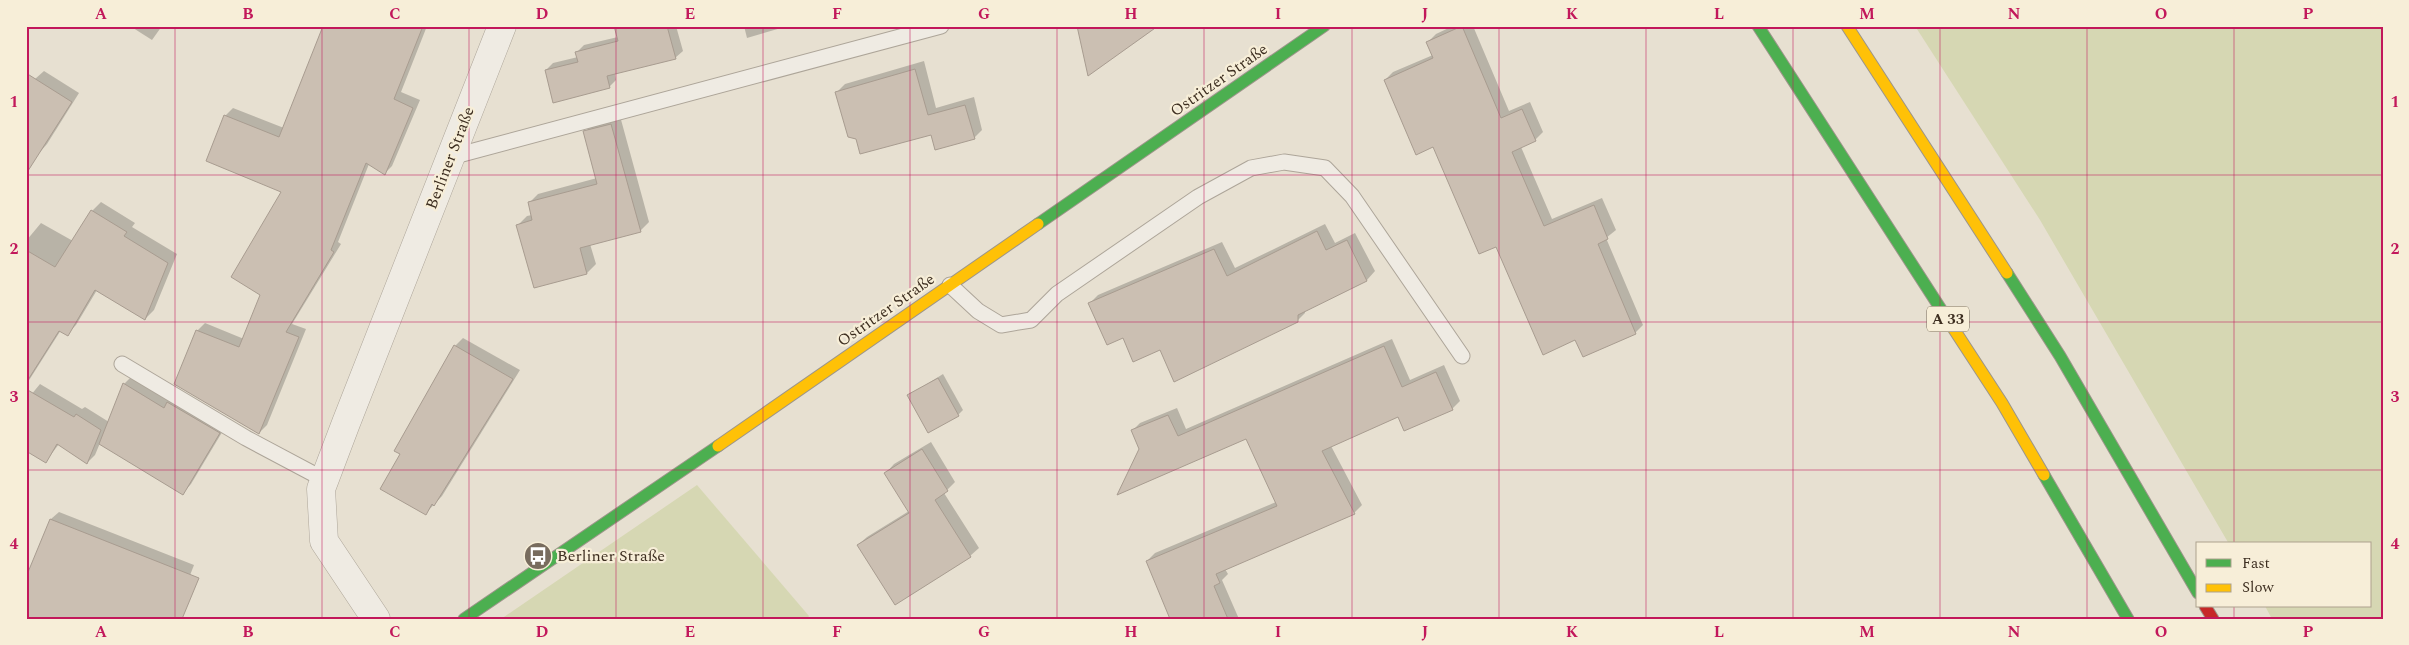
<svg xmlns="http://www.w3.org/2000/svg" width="2409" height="645" font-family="Spectral,serif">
	<rect width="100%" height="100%" fill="#e7e0d1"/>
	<!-- green -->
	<g fill="#d6d7b3">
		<polygon points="1915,26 2383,26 2383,619 2272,619 2265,606 2370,606 2370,544 2229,544 2040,220"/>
		<polygon points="697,485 809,616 807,619 501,619"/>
	</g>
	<!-- shadow -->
	<g fill="#0003">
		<polygon points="130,26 162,26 152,40"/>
		<polygon points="320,26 427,26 401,92 420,100 392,166 385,173 369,164 338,242 341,244 292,324 306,329 267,425 259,433 197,331 205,323 244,339 262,294 283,191 208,161 225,116 233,108 284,128 323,28"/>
		<polygon points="615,26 676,26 683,51 675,58 615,73 616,80 609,87 546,70 553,63 578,57 577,52 584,45 618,37"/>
		<polygon points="744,26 788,26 747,38"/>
		<polygon points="1453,26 1473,26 1509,111 1530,102 1543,132 1535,140 1521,147 1552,219 1602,198 1616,230 1606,238 1643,325 1635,333 1576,339 1497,245 1434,146 1385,80 1393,72 1433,55 1428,42 1436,34"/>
		<polygon points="924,61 936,108 974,97 982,130 974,138 932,133 857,138 837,92 845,84"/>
		<polygon points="44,71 79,93 47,144 39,153 35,79"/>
		<polygon points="620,116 649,222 640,231 590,244 596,264 587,273 518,225 527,216 532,215 529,203 538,194 597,178 585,132 594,123"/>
		<polygon points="101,202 135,223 132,227 177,254 154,310 145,319 97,290 76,325 67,334 61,330 26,385 26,241 41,223 73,241 92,211"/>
		<polygon points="1325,224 1335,243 1355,233 1375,271 1367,280 1305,310 1305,313 1297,321 1161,348 1123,336 1090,303 1098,295 1222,242 1235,268"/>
		<polygon points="463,338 520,370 442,496 426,513 401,453 455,346"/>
		<polygon points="1392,339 1410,380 1444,365 1460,401 1452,409 1399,416 1331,446 1362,505 1354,513 1225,569 1228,574 1222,580 1239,619 1172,619 1147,561 1155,553 1276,502 1247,437 1140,449 1132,431 1140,423 1177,408 1186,429"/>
		<polygon points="943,374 963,410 958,415 908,396"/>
		<polygon points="133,375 227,424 191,484 183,493 100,443 95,455 87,463 59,444 46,461 26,401 40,384 82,409 85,407 109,422 124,384"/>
		<polygon points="931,442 955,482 944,493 979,548 970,556 858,545 867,537 909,511 886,473 894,464"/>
		<polygon points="59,512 194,565 173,619 26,580 51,519"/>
	</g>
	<!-- building -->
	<g fill="#cbbfb2" stroke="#a89c90">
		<polygon points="323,26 423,26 394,99 413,108 385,175 366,163 331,250 334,252 286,332 299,337 259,434 174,384 196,330 239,347 260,295 231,277 281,192 206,161 224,115 279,137"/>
		<polygon points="614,26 667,26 676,59 607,76 610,88 553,103 545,70 578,62 575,52 618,41"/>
		<polygon points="1077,26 1158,26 1088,76"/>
		<polygon points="1462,26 1501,118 1522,109 1536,141 1512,152 1544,226 1594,205 1608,239 1598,244 1636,334 1583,357 1575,340 1543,355 1496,247 1479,254 1433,147 1416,155 1384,80 1433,58 1426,42"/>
		<polygon points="915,69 928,115 965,105 975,139 935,150 931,135 860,154 856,139 848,137 835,92"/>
		<polygon points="26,73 72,102 26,174"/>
		<polygon points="611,124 641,232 580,248 587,274 534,288 516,225 532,220 528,202 597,184 583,131"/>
		<polygon points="91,210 127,232 124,236 168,263 145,320 95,290 68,336 59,331 26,383 26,250 55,267"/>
		<polygon points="1317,231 1326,250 1347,240 1367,281 1298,315 1298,322 1174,382 1160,350 1133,362 1123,338 1107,345 1088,303 1214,249 1227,276"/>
		<polygon points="454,345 513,379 434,506 432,504 426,515 380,489 400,454 394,451"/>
		<polygon points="1384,346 1402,387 1436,372 1453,410 1404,431 1398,417 1322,451 1355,514 1216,574 1220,583 1214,586 1228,619 1170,619 1146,561 1277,506 1246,439 1117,495 1139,449 1131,430 1168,415 1178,436"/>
		<polygon points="938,378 959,416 928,433 907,395"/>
		<polygon points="123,383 164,408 167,402 220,433 183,495 99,444"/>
		<polygon points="26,389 74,417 76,414 101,430 87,464 57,444 46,463 26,451"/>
		<polygon points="922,449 948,491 935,500 971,557 895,605 857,545 909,513 884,473"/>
		<polygon points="50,519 199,578 182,619 26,619 26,577"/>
	</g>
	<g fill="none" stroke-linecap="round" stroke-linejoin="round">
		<defs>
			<g id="lane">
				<polyline points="451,157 941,26"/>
				<polyline points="950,285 978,311 1001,325 1031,320 1057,294 1198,197 1251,168 1284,162 1325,168 1352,196 1462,356"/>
				<polyline points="122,364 246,438 325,480"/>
			</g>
			<polyline id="street" points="376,619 324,541 321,489 346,423 502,26"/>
			<g id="fast">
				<polyline points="1758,26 1944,314"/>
				<polyline points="1038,224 1324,26"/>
				<polyline points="2007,273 2060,356 2198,593"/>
				<polyline points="2044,475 2128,619"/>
				<polyline points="464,619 718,446"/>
			</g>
			<g id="slow">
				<polyline points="1847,26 2007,273"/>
				<polyline points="1944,314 2002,403 2044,475"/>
				<polyline points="718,446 1038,224"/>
			</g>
			<polyline id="jam" points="2205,606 2213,619"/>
		</defs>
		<!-- lane casing -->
		<use href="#lane" stroke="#ada599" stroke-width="17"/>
		<!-- street casing -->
		<use href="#street" stroke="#ada599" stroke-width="29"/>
		<!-- fast casing -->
		<use href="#fast" stroke="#9c958a" stroke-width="13"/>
		<!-- slow casing -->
		<use href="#slow" stroke="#9c958a" stroke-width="13"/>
		<!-- jam casing -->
		<use href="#jam" stroke="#9c958a" stroke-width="13"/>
		<!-- lane -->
		<use href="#lane" stroke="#efebe3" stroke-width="15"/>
		<!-- street -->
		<use href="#street" stroke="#efebe3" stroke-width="28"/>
		<!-- fast -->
		<use href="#fast" stroke="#4caf50" stroke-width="11"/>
		<!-- slow -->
		<use href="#slow" stroke="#ffc107" stroke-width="11"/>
		<!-- jam -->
		<use href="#jam" stroke="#c62828" stroke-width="11"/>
	</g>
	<!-- grid -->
	<path fill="none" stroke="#c2185b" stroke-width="1" stroke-opacity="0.55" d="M175,26V619M322,26V619M469,26V619M616,26V619M763,26V619M910,26V619M1057,26V619M1204,26V619M1352,26V619M1499,26V619M1646,26V619M1793,26V619M1940,26V619M2087,26V619M2234,26V544M26,175H2383M26,322H2383M26,470H2383M2234,606V619"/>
	<!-- icons -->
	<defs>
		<symbol id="bus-disc" viewBox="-11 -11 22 22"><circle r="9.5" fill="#786c5e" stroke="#f7eed8"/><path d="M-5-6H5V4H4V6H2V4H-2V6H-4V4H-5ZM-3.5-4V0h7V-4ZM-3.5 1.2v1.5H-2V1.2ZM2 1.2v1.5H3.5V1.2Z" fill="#fff"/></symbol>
	</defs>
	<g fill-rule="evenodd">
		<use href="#bus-disc" x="522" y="540" width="32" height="32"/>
	</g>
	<g text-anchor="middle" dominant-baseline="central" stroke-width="4.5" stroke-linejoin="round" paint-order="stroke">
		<!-- shield labels -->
		<rect fill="#f7eed8" stroke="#756857" stroke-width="1" x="1927" y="306.5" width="42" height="25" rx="4"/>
		<g font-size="15" font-weight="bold" fill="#3d2e20">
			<text x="1948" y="319">A 33</text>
		</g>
		<!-- street labels -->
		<g font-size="16" fill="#3d2e20" stroke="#f7eed8">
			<text transform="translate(1219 80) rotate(-35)">Ostritzer Straße</text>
			<text transform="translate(450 158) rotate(-69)">Berliner Straße</text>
			<text transform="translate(886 310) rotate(-35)">Ostritzer Straße</text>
		</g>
		<!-- poi labels -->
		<g font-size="16" fill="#3d2e20" stroke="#f7eed8" text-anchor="start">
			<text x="557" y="556">Berliner Straße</text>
		</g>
	</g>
	<!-- border -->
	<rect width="2409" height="645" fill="none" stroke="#f7eed8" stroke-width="55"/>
	<!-- legend -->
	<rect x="2196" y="542" width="175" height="65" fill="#f7eed8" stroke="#ada18e"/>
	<rect x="2206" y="559" width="25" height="8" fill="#4caf50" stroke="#ada18e"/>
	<text x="2242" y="568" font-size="15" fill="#3d2e20">Fast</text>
	<rect x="2206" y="584" width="25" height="8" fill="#ffc107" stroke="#ada18e"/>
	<text x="2242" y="592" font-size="15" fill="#3d2e20">Slow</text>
	<rect x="28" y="28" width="2354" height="590" fill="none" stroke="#c2185b" stroke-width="2"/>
	<g font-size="16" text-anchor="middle" font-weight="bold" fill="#c2185b">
		<text x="101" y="19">A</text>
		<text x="248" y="19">B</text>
		<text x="395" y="19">C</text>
		<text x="542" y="19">D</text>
		<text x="690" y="19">E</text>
		<text x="837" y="19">F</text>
		<text x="984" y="19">G</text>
		<text x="1131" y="19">H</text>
		<text x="1278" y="19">I</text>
		<text x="1425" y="19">J</text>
		<text x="1572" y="19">K</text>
		<text x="1719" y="19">L</text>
		<text x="1867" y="19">M</text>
		<text x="2014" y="19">N</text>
		<text x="2161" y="19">O</text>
		<text x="2308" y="19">P</text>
		<text x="14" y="107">1</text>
		<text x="2395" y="107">1</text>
		<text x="14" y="254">2</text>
		<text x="2395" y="254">2</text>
		<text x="14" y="402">3</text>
		<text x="2395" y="402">3</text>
		<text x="14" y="549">4</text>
		<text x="2395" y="549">4</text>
		<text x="101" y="637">A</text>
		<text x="248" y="637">B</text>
		<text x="395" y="637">C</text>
		<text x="542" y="637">D</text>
		<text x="690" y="637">E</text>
		<text x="837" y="637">F</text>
		<text x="984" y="637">G</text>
		<text x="1131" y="637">H</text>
		<text x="1278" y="637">I</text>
		<text x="1425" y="637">J</text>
		<text x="1572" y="637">K</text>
		<text x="1719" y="637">L</text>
		<text x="1867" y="637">M</text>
		<text x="2014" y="637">N</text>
		<text x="2161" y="637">O</text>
		<text x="2308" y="637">P</text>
	</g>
</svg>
